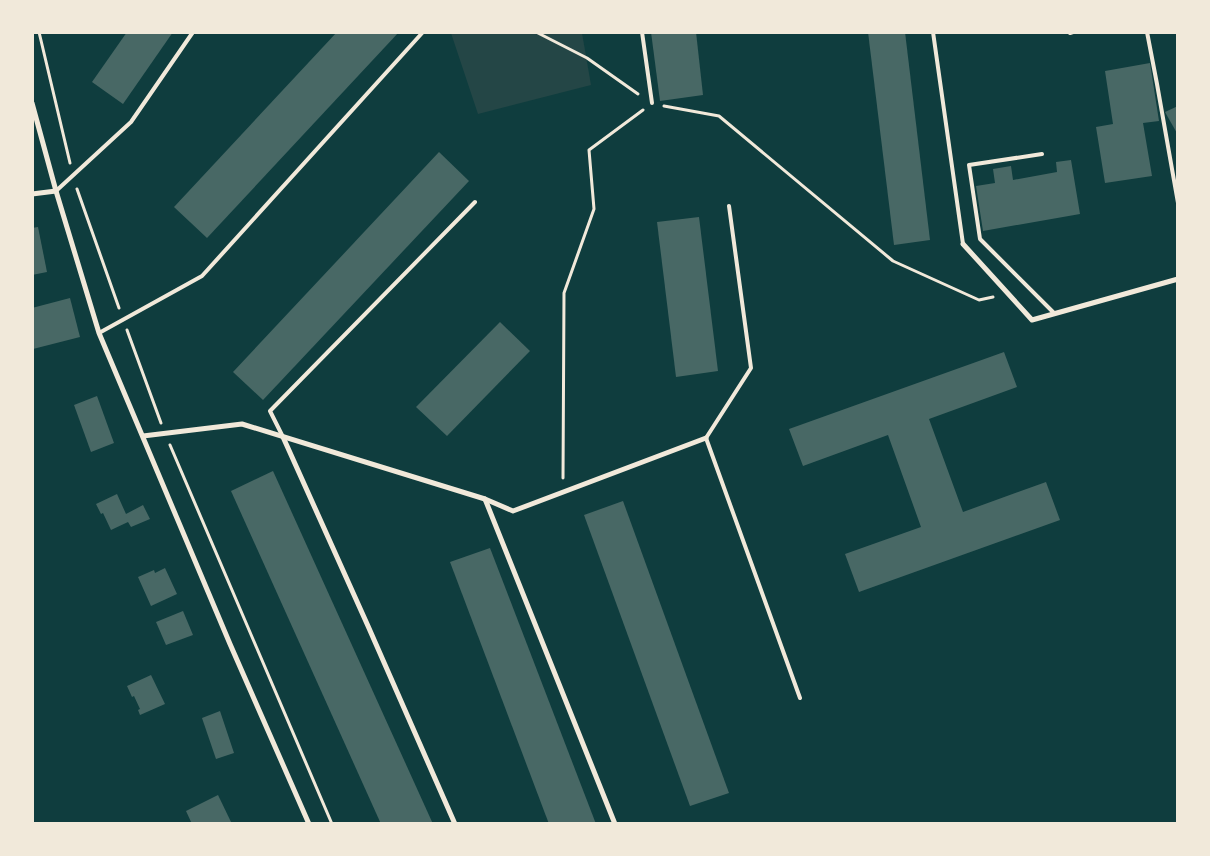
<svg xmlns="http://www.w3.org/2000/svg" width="1210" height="856" font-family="'Playfair Display',serif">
	<rect width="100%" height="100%" fill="#0f3d3e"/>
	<!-- green -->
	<polygon fill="#244646" points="451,33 582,33 591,85 478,114"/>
	<!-- building -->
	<g fill="#486865">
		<polygon points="127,32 173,32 123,104 92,82"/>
		<polygon points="337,32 399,32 207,238 174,207"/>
		<polygon points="651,32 696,32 703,95 660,101"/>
		<polygon points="868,32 905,32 930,240 894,245"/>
		<polygon points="1150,63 1159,121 1143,123 1152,176 1105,183 1096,127 1113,124 1105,71"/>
		<polygon points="1178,106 1178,135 1165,112"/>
		<polygon points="439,152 469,181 263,400 233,372"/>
		<polygon points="1071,160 1080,214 983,231 976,186 995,183 993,169 1011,166 1013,180 1057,172 1056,162"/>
		<polygon points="699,217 718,371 676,377 657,222"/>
		<polygon points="38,227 47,272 32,275 32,228"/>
		<polygon points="70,298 80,337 33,349 32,308"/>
		<polygon points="500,322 530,351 447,436 416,407"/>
		<polygon points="1004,352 1017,387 929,419 963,512 1046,482 1060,520 859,592 845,554 921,527 888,435 803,466 789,429"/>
		<polygon points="97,396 114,443 91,452 74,405"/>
		<polygon points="273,471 433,824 381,824 231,491"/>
		<polygon points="117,494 126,514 143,505 150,519 131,527 128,522 111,530 103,513 101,514 96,504"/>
		<polygon points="623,501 729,793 690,806 584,515"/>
		<polygon points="490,548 596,824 549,824 450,562"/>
		<polygon points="165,568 177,594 151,606 138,577 154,570 155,573"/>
		<polygon points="183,611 193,635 166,645 156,622"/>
		<polygon points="151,675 165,704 140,715 138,710 140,709 134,696 132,697 127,686"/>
		<polygon points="220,711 234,753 216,759 202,718"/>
		<polygon points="218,795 232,824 192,824 186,811"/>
	</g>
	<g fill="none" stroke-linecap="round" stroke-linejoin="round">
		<!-- path -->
		<g stroke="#f1e9da" stroke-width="3">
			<polyline points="39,32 70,163"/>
			<polyline points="536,32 587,58 638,94"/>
			<polyline points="664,106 719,116 893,261 979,300 993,297"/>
			<polyline points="77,189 119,308"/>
			<polyline points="127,330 161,423"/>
			<polyline points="170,445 332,824"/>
			<polyline points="563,478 564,293 594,209 589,150 643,110"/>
		</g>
		<!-- service -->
		<g stroke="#f1e9da" stroke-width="4">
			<polyline points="642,32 652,103"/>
			<polyline points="933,32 963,244"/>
			<polyline points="1147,32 1157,84 1178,203"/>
			<polyline points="1070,33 1073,32"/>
			<polyline points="1042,154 969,165 980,239 1054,313"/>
			<polyline points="56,191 131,122 193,32"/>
			<polyline points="729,206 751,368 706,438 800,698"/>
			<polyline points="99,333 202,276 423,32"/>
			<polyline points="283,437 270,411 475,202"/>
		</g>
		<!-- minor -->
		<g stroke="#f1e9da" stroke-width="5">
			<polyline points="32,103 56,191 99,333 230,644 309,824"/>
			<polyline points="32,194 56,191"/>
			<polyline points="963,244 1032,320 1178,279"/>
			<polyline points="143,436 242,424 485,499 513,511 706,438"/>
			<polyline points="283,437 368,626 455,824"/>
			<polyline points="485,499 615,824"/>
		</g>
	</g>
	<!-- border -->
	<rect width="1210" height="856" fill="none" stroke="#f1e9da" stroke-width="68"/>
</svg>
